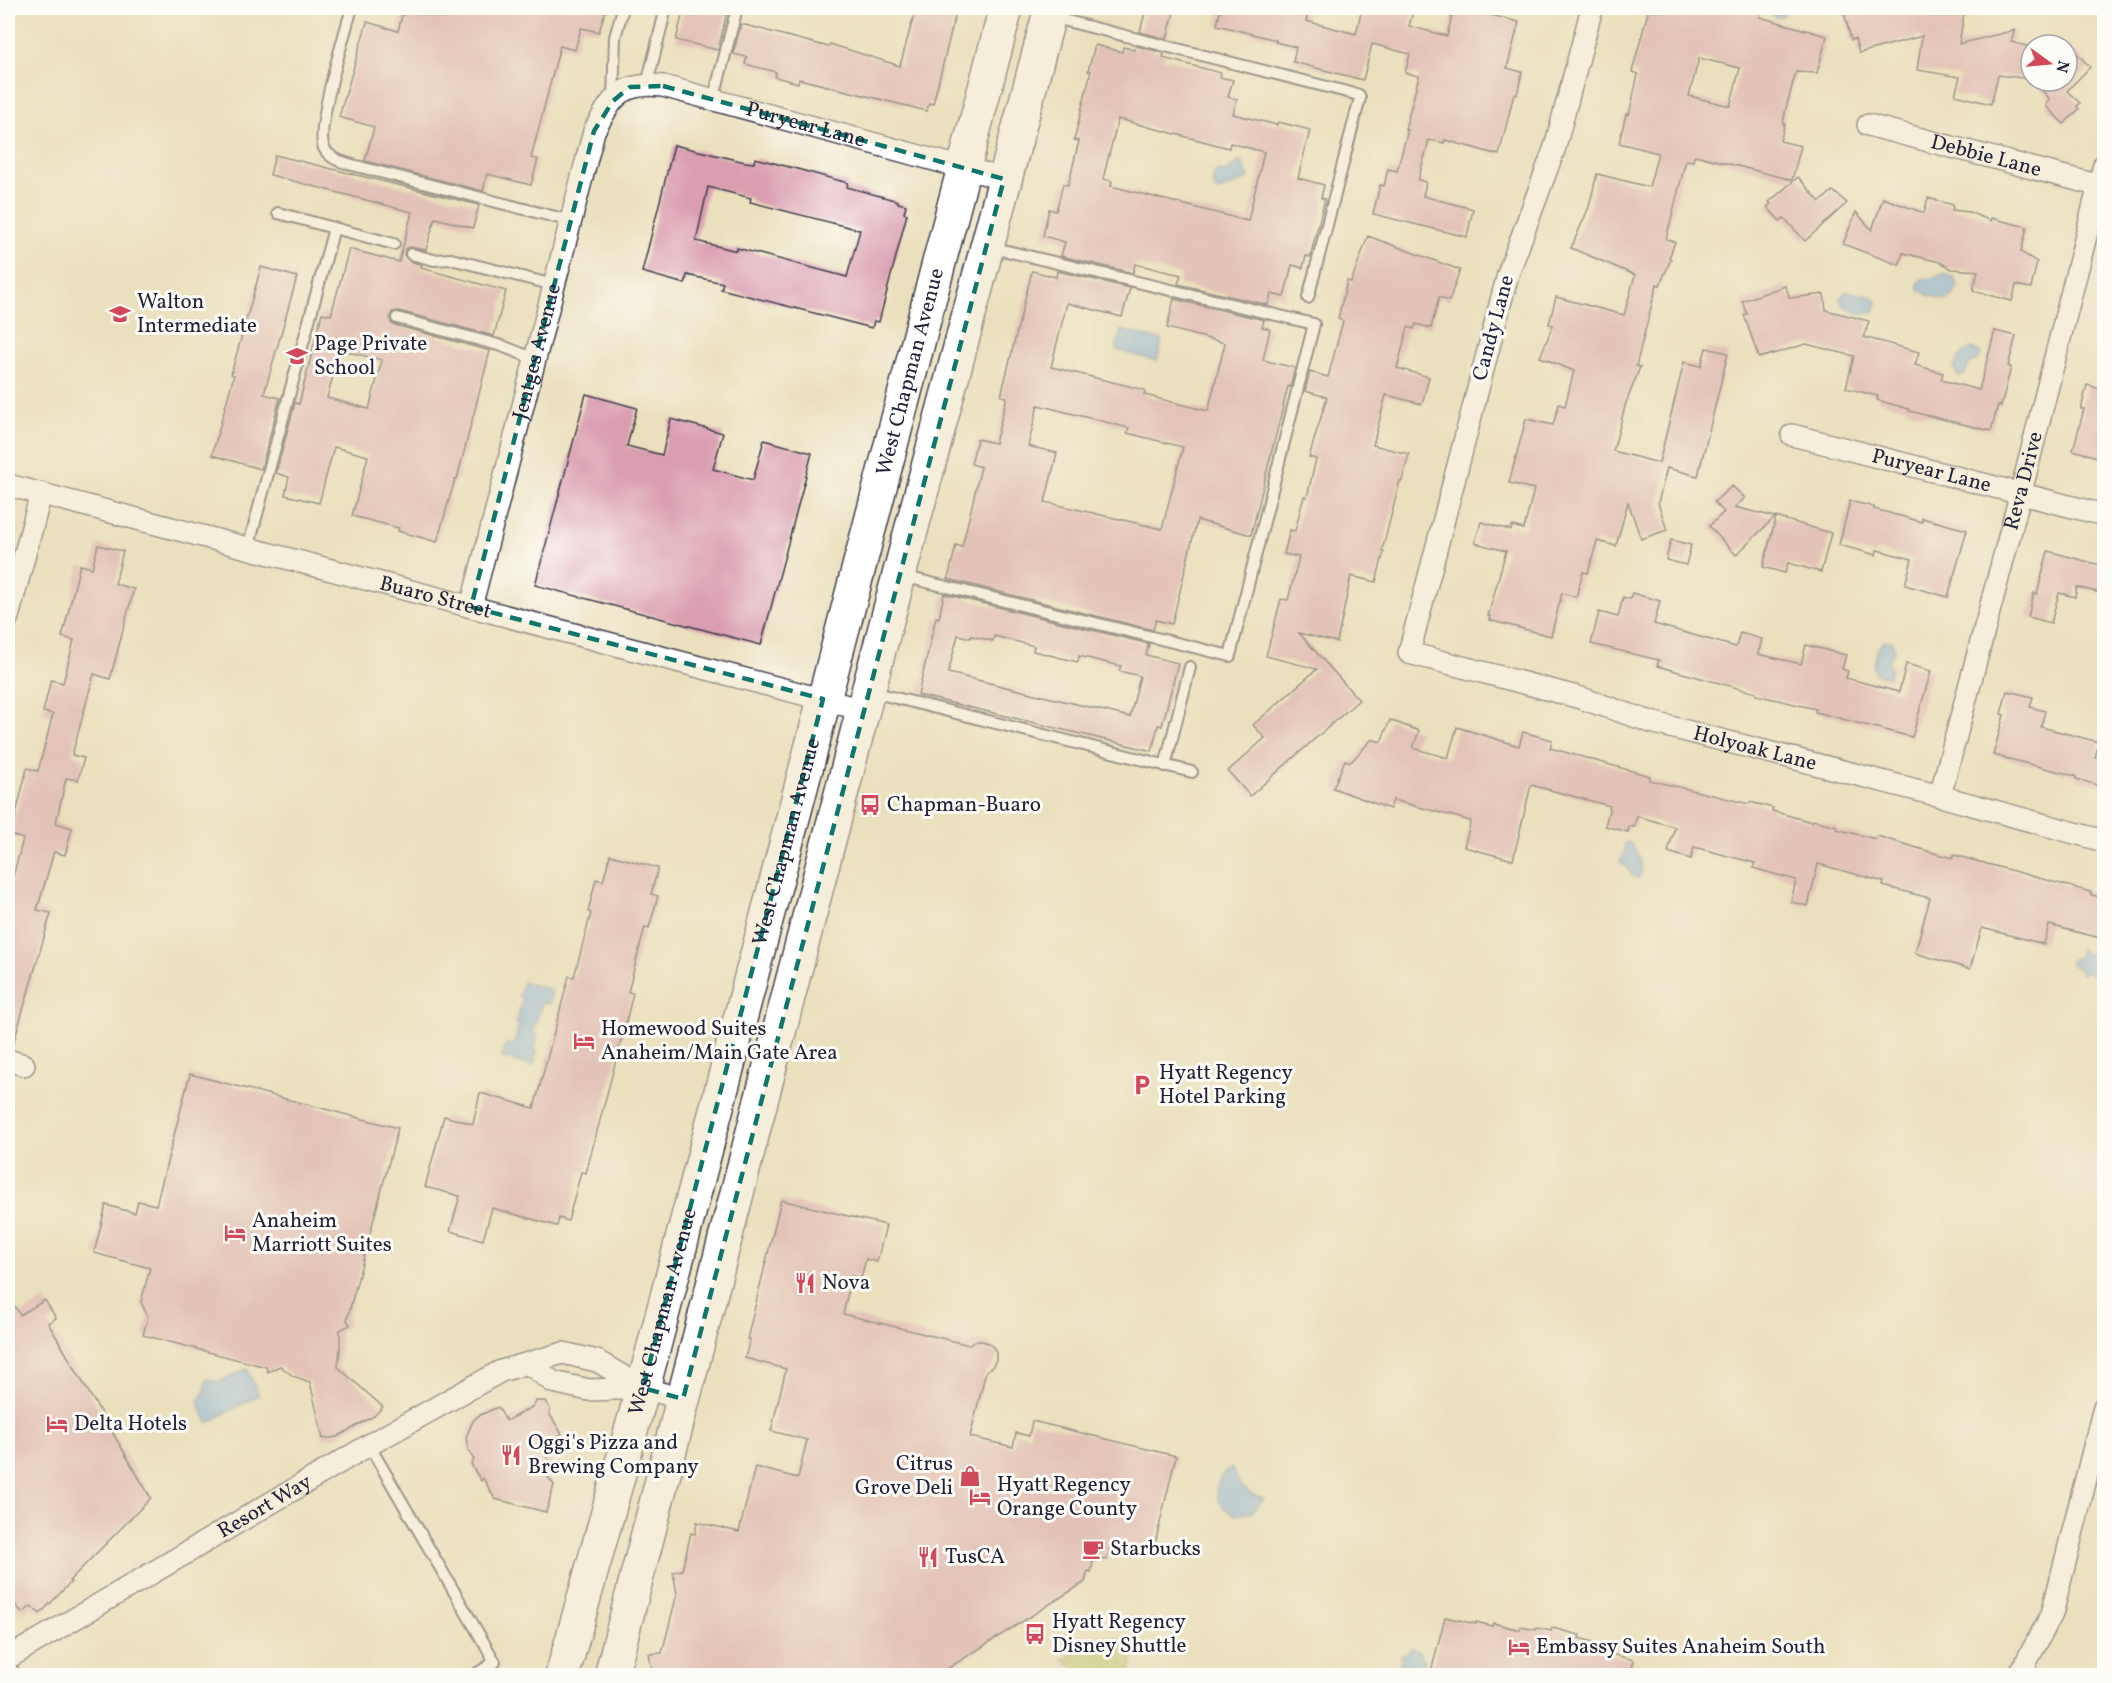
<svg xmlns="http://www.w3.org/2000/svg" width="2112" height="1683" font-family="Vollkorn,serif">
	<rect width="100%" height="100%" fill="#fdfcf7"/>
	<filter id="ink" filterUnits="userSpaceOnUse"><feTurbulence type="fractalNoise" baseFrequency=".0167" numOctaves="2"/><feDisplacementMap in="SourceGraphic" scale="12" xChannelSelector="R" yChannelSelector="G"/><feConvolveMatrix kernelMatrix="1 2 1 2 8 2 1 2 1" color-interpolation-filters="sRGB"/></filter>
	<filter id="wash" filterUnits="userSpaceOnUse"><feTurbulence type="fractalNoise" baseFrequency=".008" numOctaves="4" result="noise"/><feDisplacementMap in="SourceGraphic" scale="24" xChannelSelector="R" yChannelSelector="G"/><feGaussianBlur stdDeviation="1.35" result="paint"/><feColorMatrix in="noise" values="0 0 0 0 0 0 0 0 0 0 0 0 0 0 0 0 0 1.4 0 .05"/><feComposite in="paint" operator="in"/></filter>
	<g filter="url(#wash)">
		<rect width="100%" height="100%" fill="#ebe0bd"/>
		<!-- green -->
		<path fill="#b5c162" stroke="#6c724e" stroke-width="1.5" d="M1102,1637C1127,1637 1140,1651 1128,1675H1081L1074,1667L1063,1660Z"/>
		<!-- water -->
		<g fill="#75aae2" stroke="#4c668e" stroke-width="1.5">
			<polygon points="1761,8 1785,8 1786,11 1782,16 1776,18 1769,13 1763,13"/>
			<polygon points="1241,161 1249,178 1217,192 1212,182 1216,171 1225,172"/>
			<polygon points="1943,273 1953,277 1958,285 1954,294 1947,300 1928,295 1919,289 1918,284 1921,279 1932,278"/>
			<path d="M1846,291L1873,297L1877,302L1875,311C1865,317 1842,311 1840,298Z"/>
			<polygon points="1121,330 1162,340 1157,361 1116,350"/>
			<path d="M1973,348L1981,354L1978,359L1969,364L1964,375L1958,376L1954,369C1957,360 1962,350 1973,348Z"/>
			<polygon points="1884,641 1890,641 1895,648 1888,662 1891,669 1889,677 1876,674 1873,668 1878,648"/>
			<path d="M1628,842C1638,849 1641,863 1641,875L1638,878L1633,877L1628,869L1620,862L1625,851V843Z"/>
			<polygon points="2080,948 2087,954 2096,953 2096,961 2101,968 2100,974 2095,976 2087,973 2081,975 2079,969 2071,964 2071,960 2078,957"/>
			<polygon points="523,982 552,990 549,1004 542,1002 533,1033 538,1035 534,1050 537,1051 533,1066 502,1058 506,1044 514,1045 519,1024 516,1023 523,998 519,996"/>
			<polygon points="247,1369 259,1395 208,1423 198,1402 205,1391 207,1379 219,1382"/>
			<path d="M1232,1468C1236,1485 1247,1494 1264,1499L1252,1512L1236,1515C1213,1506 1209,1481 1232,1468Z"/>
			<polygon points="1411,1649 1419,1651 1421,1659 1425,1660 1421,1675 1397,1675 1402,1654 1405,1655"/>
		</g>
		<g id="blocks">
			<!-- building -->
			<g fill="#da9eb0" fill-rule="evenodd">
				<polygon points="404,8 606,8 599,32 581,28 575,50 560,46 531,158 538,159 531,185 487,174 483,191 365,161 374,127 339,117 367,22 398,31"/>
				<polygon points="684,8 728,8 718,50 676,40"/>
				<polygon points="916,8 957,8 933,104 929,103 927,111 799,79 798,83 775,77 776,72 745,64 747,57 733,54 741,24 829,47 830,44 900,66"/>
				<polygon points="1146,8 1175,8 1167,39 1140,32"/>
				<polygon points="1221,8 1310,8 1306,21 1356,34 1362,8 1414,8 1409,26 1447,36 1454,8 1485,8 1483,13 1519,22 1507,68 1522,72 1517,95 1514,94 1499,155 1445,140 1444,143 1429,140 1418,180 1426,182 1423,196 1473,209 1467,237 1373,214 1380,185 1384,186 1388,169 1397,171 1408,130 1405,130 1419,76 1405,73 1410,54 1372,44 1363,80 1293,62 1296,47 1275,42 1276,40 1217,25"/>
				<path d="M1649,8H1738L1761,13L1760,17L1827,36L1817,73L1796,72L1786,108L1783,124H1785L1780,141L1801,146L1792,180L1695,155L1693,161L1686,160L1666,239L1675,242L1669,258L1671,259L1660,285L1657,284L1636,366L1640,367L1626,403L1613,451L1659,463L1684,362L1701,366L1706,348L1728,353L1698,476L1667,468L1658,503L1667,530L1641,539L1628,502L1616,546L1597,541L1588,573L1583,572L1576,597L1562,593L1551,636L1489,620L1490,616H1488L1506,551L1475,543L1481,522L1511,530L1512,526L1524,529L1534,489L1509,483L1526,419L1553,425L1559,404L1565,406L1574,371L1540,357L1553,325L1549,324L1556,297L1624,315L1635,275L1571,248L1589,207L1597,174L1649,187L1658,153L1619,143L1626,114L1629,115L1638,74L1632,72ZM1699,58L1740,68L1730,106L1689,96Z"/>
				<polygon points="1843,8 1965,8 1959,44 2015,30 2011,42 2031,47 2031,79 1998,75 1991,104 1955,95 1960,77 1917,70 1922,36 1859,53 1855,39 1851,40"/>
				<polygon points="2067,43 2090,67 2067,91 2080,103 2077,106 2079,109 2064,124 2046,106 2049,98 2033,81 2067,81"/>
				<path d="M1095,45L1122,52L1123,47L1135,50L1136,46L1164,53L1163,58L1221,73L1220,77L1233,80L1228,97L1237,99L1233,114L1277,125L1278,122L1310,130L1298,178L1324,185L1321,198L1325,199L1310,257L1306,256L1303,268L1292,265L1284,297L1271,294L1268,305L1178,284L1181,275L1135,264L1133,273L1061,256L1065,242L1043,236L1049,209L1056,211L1063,184L1068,185L1079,141L1074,140L1091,71H1088ZM1118,119L1229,148L1230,143L1264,152L1248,221L1111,186L1112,181L1103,179Z"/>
				<path d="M674,145L745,162L754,163L755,158L801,170L848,183L847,187L898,201V203L906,205L904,213L907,214L879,322L874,321L872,328L721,289L723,283L687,275L685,284L642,272ZM708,187L751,198L750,202L860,230L847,277L737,248V251L696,241Z"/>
				<path d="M275,155L479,205L473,228L435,218L426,250L410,247L405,249L404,255L409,261L422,265L421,268L506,291L494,336L399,311L392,312L390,317L391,323L395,325L490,351L457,479H455L437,542L398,531L399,528L352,516L368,456L334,447L319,503L285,495L289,477L276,473L295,403L299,404L322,313L331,315L349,249L399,262L412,212L270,175ZM340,350L382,360L369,409L327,398Z"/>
				<polygon points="1798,177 1820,202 1833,191 1847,203 1805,241 1784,218 1780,221 1767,207 1771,204 1769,202"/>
				<polygon points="1883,198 1924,213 1928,198 1953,205 1952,210 1969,212 1991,221 1991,218 2027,227 2021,252 2037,262 2031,288 2016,285 2012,301 1973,291 1978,271 1952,269 1940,262 1903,253 1899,265 1843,244 1856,212 1872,230"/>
				<polygon points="1368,236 1460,270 1449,301 1439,297 1431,328 1416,324 1414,329 1408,327 1397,368 1429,377 1422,404 1386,395 1373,445 1409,454 1402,481 1400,481 1382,551 1384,551 1376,582 1351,576 1337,642 1299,633 1359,700 1250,796 1228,771 1265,738 1253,725 1317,669 1266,656 1281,599 1288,600 1299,557 1284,554 1290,530 1295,531 1304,496 1307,497 1316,459 1309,457 1327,397 1305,391 1310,372 1328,377 1343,321 1338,319 1347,281 1351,282"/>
				<polygon points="261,267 297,277 264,394 280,398 261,469 212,455 234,375 231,374"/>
				<path d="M1032,271L1056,277L1057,271L1130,288L1122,317L1067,303L1051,367L1145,390L1144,395L1208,411L1225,343L1167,328L1174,299L1264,320L1262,327L1270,329L1263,360L1295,368L1290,387L1288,386L1251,535L1197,520L1172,624L1156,620L1153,630L948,579L956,545L962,547L981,467L971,464L977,439L995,443L1007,397L1001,396ZM1038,405L1129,428L1127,433L1183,447L1162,529L1045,502L1057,453L1028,446Z"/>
				<polygon points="1785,286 1790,298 1824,294 1826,310 1869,321 1864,337 1919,352 1915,365 1943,373 1941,380 1979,390 1995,331 2016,336 2008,366 2011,367 2001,406 1998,405 1991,431 1909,411 1909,409 1877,400 1878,396 1846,388 1854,356 1806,344 1759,358 1744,315 1747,314 1742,301"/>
				<polygon points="2087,385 2104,390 2104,459 2073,450 2084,409 2081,409"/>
				<polygon points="586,394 637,408 627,446 662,455 671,419 723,433 713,469 753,480 764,440 812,453 761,645 535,585"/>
				<polygon points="1732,486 1745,498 1735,507 1775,517 1736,555 1709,526 1724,512 1714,502"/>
				<polygon points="1850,501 1874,507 1874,509 1922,522 1922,518 1967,530 1948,597 1905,585 1912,559 1877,550 1876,555 1839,545"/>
				<polygon points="1776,517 1831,533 1821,572 1788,563 1785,573 1763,567"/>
				<polygon points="1671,540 1691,545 1686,565 1666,560"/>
				<polygon points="98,545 123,551 115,584 134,589 110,679 94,674 72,755 84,758 78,780 66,778 56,823 72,828 65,855 54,852 37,910 51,913 13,1045 8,1044 8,895 23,839 11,835 27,768 38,771 53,714 43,712 51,680 63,683 74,640 62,637 80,565 92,568"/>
				<polygon points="2048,551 2104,566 2104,594 2077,587 2075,597 2059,593 2051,623 2028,617 2034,593 2037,594"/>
				<polygon points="1632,593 1660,601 1654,624 1736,647 1740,633 1762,639 1758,654 1801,664 1806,645 1846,655 1842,669 1848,671 1846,678 1899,692 1906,664 1931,671 1912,737 1815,712 1816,709 1756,695 1756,693 1657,666 1659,660 1591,644 1599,612 1618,617 1623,597 1630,599"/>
				<path d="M944,594L1149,644L1146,655L1178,663L1162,726L1158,725L1152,751L918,695L936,617L939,618ZM958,635L971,638V636L993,641L994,636L1034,646L1033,651L1078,662L1079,656L1121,666L1119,671L1140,676L1130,717L948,673Z"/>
				<polygon points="2007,691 2033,697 2030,707 2045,711 2041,727 2099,742 2095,758 2104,761 2104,787 2076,779 2076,776 1993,755 2004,715 2001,714"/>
				<polygon points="1390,720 1419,731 1413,748 1448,758 1457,727 1519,746 1523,732 1552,740 1550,748 1650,776 1649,780 1749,804 1750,802 1773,808 1772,811 1812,822 1813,820 1837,826 1836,829 1876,839 1877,836 1941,855 1953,858 1954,855 2091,892 2091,895 2104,898 2104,939 2049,925 2044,944 1982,928 1970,969 1915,953 1930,898 1883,886 1884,882 1818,864 1808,906 1791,902 1796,880 1753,868 1755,863 1694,847 1691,859 1668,852 1675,827 1637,816 1634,827 1629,826 1628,832 1605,826 1610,806 1531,785 1513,860 1464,847 1471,821 1393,800 1390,809 1333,788 1345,760 1351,762 1372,739 1381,742"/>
				<polygon points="610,855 658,868 651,894 658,896 649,928 645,927 628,992 633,993 625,1026 586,1173 581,1172 568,1221 559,1218 557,1226 492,1208 483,1240 450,1231 460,1196 425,1187 444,1116 473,1124 480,1093 534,1108 569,976 574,977 591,913 588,912 596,879 603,881"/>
				<polygon points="190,1074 398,1128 347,1320 350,1325 340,1330 340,1349 338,1367 383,1407 374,1416 337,1437 323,1439 310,1382 293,1376 280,1366 268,1372 266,1367 143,1335 148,1317 141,1302 150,1268 94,1253 106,1205 135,1213 138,1201 156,1205"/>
				<polygon points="781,1200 886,1225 877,1262 866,1259 861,1278 852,1276 843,1314 969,1345 975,1341 982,1341 989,1343 993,1347 996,1353 996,1360 992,1367 986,1371 970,1437 1013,1447 1016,1433 1029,1436 1032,1421 1176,1456 1152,1556 1110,1546 1107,1560 1094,1557 1091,1572 1088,1571 1085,1582 936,1676 653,1676 649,1654 662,1653 677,1594 673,1572 682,1570 691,1533 695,1534 697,1522 739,1532 755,1467 798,1478 807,1440 771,1431 786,1369 745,1358 750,1339 747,1339"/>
				<polygon points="8,1294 20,1315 45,1300 56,1318 48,1323 151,1498 69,1581 71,1582 40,1614 31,1606 23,1613 8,1598"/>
				<polygon points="536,1401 545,1401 550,1409 550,1415 562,1434 550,1442 554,1452 547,1458 556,1469 546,1474 554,1485 546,1512 495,1499 483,1478 481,1481 471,1464 474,1460 468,1450 466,1437 473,1421 478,1416 498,1407 506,1421 532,1407"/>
				<polygon points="1445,1617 1476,1624 1476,1622 1492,1626 1493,1623 1520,1630 1521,1627 1536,1630 1537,1628 1551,1631 1552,1628 1580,1635 1579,1638 1593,1642 1592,1645 1608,1649 1607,1653 1634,1660 1630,1676 1430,1676"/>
			</g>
		</g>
	</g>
	<g filter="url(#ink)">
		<use href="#blocks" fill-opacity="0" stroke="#403e4e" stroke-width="1.5"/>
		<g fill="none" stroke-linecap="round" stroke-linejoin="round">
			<defs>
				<g id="lane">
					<path d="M352,8C345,32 315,130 324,148C331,162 351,164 364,168L571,221"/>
					<polyline points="1051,17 1359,95 1360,98 1308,298"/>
					<polyline points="647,84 666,8"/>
					<polyline points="613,98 615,37 623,8"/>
					<polyline points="713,101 737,8"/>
					<polyline points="334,228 394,244"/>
					<polyline points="411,254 434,260 451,259 554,285"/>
					<polyline points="397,318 502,346 535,359"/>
					<polyline points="248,548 334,228 278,213"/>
					<polyline points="902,576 1230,656 1314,324 990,247"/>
					<polyline points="872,692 1192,772"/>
					<polyline points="1165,766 1190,667"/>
					<polyline points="369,1445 495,1662 473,1676"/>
					<polyline points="8,1663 16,1676"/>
				</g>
				<g id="street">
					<path id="s1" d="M1592,8L1555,147L1508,274L1409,653L1581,698L1651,722L1940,796L2104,841"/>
					<path id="s2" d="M1868,125L2104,187"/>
					<path id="s3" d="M1792,435L2104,515"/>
					<path id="s4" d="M8,485L863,710"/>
					<path id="s5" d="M471,607L594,131C613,97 621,81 663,86L1004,179"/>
					<polyline points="8,617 41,494"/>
					<path id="s6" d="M1940,796L2021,492L2104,165"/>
					<polyline points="8,1060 24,1065"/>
					<polyline points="529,1364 553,1382 589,1390 643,1388 683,1399"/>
					<path id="s7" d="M8,1658L369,1445L501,1371L563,1353L597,1361L643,1388"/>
					<polyline points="2016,1676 2025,1664 2052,1614 2104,1407"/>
				</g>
				<g id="primary">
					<path id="s8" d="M562,1676L643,1388L1006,8"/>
					<polyline points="611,1676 863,710 1051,8"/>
				</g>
			</defs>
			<!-- lane casing -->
			<use href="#lane" stroke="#403e4e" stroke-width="14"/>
			<!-- street casing -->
			<use href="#street" stroke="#403e4e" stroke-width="24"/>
			<!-- primary casing -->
			<use href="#primary" stroke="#403e4e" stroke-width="36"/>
			<!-- lane -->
			<use href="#lane" stroke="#fff" stroke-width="10"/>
			<!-- street -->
			<use href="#street" stroke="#fff" stroke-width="21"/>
			<!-- primary -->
			<use href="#primary" stroke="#fff" stroke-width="33"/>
		</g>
	</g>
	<!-- marked area -->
	<path d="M0 0H2112V1683H0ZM663,86L1004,179L683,1399L643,1388L823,699L471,607L594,131L613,101L630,87Z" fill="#ebe0bd" fill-opacity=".55" fill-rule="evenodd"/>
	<path fill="none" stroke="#0f766e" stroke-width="4.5" stroke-dasharray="12 8" stroke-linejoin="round" d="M663,86L1004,179L683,1399L643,1388L823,699L471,607L594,131L613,101L630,87Z"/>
	<!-- icons -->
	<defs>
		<symbol id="school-bare" viewBox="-9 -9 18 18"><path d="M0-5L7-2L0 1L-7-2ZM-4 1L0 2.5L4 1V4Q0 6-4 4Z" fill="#d1495b" stroke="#fdfcf7" stroke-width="2.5" paint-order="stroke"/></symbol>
		<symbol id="bus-bare" viewBox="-9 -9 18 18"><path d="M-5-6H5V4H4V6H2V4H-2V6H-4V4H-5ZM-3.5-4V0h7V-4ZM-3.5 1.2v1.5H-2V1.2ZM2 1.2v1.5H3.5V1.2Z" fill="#d1495b" stroke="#fdfcf7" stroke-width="2.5" paint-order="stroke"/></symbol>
		<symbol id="hotel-bare" viewBox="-9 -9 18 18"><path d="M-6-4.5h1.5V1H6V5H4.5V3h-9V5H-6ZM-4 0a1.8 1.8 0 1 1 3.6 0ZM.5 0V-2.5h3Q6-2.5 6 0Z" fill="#d1495b" stroke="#fdfcf7" stroke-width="2.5" paint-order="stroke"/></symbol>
		<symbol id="parking-bare" viewBox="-9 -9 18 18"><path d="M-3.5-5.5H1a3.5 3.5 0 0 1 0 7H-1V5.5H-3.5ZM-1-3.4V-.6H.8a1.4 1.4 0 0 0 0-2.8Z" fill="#d1495b" stroke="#fdfcf7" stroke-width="2.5" paint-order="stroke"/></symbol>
		<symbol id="restaurant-bare" viewBox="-9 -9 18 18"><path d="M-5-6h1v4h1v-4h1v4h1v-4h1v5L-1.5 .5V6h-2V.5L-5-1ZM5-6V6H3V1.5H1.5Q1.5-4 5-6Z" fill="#d1495b" stroke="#fdfcf7" stroke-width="2.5" paint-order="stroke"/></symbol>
		<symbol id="shop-bare" viewBox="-9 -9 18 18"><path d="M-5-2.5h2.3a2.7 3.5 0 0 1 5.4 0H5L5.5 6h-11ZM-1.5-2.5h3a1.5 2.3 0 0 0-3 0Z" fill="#d1495b" stroke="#fdfcf7" stroke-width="2.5" paint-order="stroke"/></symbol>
		<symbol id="cafe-bare" viewBox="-9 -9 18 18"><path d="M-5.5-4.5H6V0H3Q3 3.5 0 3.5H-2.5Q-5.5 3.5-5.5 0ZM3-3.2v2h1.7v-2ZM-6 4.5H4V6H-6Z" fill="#d1495b" stroke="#fdfcf7" stroke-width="2.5" paint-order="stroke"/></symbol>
	</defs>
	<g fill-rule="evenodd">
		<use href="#school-bare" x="105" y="299" width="30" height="30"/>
		<use href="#school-bare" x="282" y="341" width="30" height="30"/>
		<use href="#bus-bare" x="855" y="790" width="30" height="30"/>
		<use href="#hotel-bare" x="569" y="1026" width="30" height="30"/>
		<use href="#parking-bare" x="1127" y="1070" width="30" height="30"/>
		<use href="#hotel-bare" x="220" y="1218" width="30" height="30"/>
		<use href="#restaurant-bare" x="790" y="1268" width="30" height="30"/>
		<use href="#hotel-bare" x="42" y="1409" width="30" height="30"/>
		<use href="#restaurant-bare" x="496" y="1440" width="30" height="30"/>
		<use href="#shop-bare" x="955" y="1461" width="30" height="30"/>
		<use href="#hotel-bare" x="965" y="1482" width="30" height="30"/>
		<use href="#cafe-bare" x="1078" y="1534" width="30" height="30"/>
		<use href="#restaurant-bare" x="913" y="1542" width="30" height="30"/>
		<use href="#bus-bare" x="1020" y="1619" width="30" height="30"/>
		<use href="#hotel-bare" x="1504" y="1632" width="30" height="30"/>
	</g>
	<g text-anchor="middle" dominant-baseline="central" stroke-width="6" stroke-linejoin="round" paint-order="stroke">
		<!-- street labels -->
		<g font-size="21" fill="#22223b" stroke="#fdfcf7">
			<text stroke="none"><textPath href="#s5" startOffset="730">Puryear Lane</textPath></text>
			<text stroke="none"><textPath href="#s2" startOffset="122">Debbie Lane</textPath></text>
			<text transform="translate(1494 328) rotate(-75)">Candy Lane</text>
			<text stroke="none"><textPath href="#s5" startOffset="264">Jentges Avenue</textPath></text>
			<text stroke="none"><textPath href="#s8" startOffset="1350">West Chapman Avenue</textPath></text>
			<text stroke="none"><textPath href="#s3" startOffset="144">Puryear Lane</textPath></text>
			<text stroke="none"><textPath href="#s6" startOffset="326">Reva Drive</textPath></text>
			<text stroke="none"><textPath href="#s4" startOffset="442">Buaro Street</textPath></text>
			<text stroke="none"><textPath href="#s1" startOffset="1030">Holyoak Lane</textPath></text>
			<text stroke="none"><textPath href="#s8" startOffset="864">West Chapman Avenue</textPath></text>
			<text stroke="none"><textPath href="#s8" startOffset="378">West Chapman Avenue</textPath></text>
			<text stroke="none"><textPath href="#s7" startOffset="298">Resort Way</textPath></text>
		</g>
		<!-- poi labels -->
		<g font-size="21" fill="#22223b" stroke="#fdfcf7" text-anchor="start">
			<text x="137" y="302">Walton<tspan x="137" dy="24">Intermediate</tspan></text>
			<text x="314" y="344">Page Private<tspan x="314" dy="24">School</tspan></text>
			<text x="887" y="805">Chapman-Buaro</text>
			<text x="601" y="1029">Homewood Suites<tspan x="601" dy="24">Anaheim/Main Gate Area</tspan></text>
			<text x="1159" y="1073">Hyatt Regency<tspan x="1159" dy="24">Hotel Parking</tspan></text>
			<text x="252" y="1221">Anaheim<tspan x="252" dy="24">Marriott Suites</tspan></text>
			<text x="822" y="1283">Nova</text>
			<text x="74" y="1424">Delta Hotels</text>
			<text x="528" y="1443">Oggi's Pizza and<tspan x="528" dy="24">Brewing Company</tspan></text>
			<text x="953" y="1464" text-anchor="end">Citrus<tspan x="953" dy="24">Grove Deli</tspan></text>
			<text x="997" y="1485">Hyatt Regency<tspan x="997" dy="24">Orange County</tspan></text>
			<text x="1110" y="1549">Starbucks</text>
			<text x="945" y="1557">TusCA</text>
			<text x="1052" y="1622">Hyatt Regency<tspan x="1052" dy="24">Disney Shuttle</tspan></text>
			<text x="1536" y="1647">Embassy Suites Anaheim South</text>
		</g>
	</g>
	<!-- margin -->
	<rect width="2112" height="1683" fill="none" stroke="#fdfcf7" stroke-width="30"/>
	<!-- north arrow -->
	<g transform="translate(2049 63) rotate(105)"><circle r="28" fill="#fdfcf7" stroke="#a5a5ac" stroke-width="1.5"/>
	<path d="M0-4.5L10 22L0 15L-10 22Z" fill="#d1495b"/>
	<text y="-9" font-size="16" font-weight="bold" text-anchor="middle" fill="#22223b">N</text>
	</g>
</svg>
